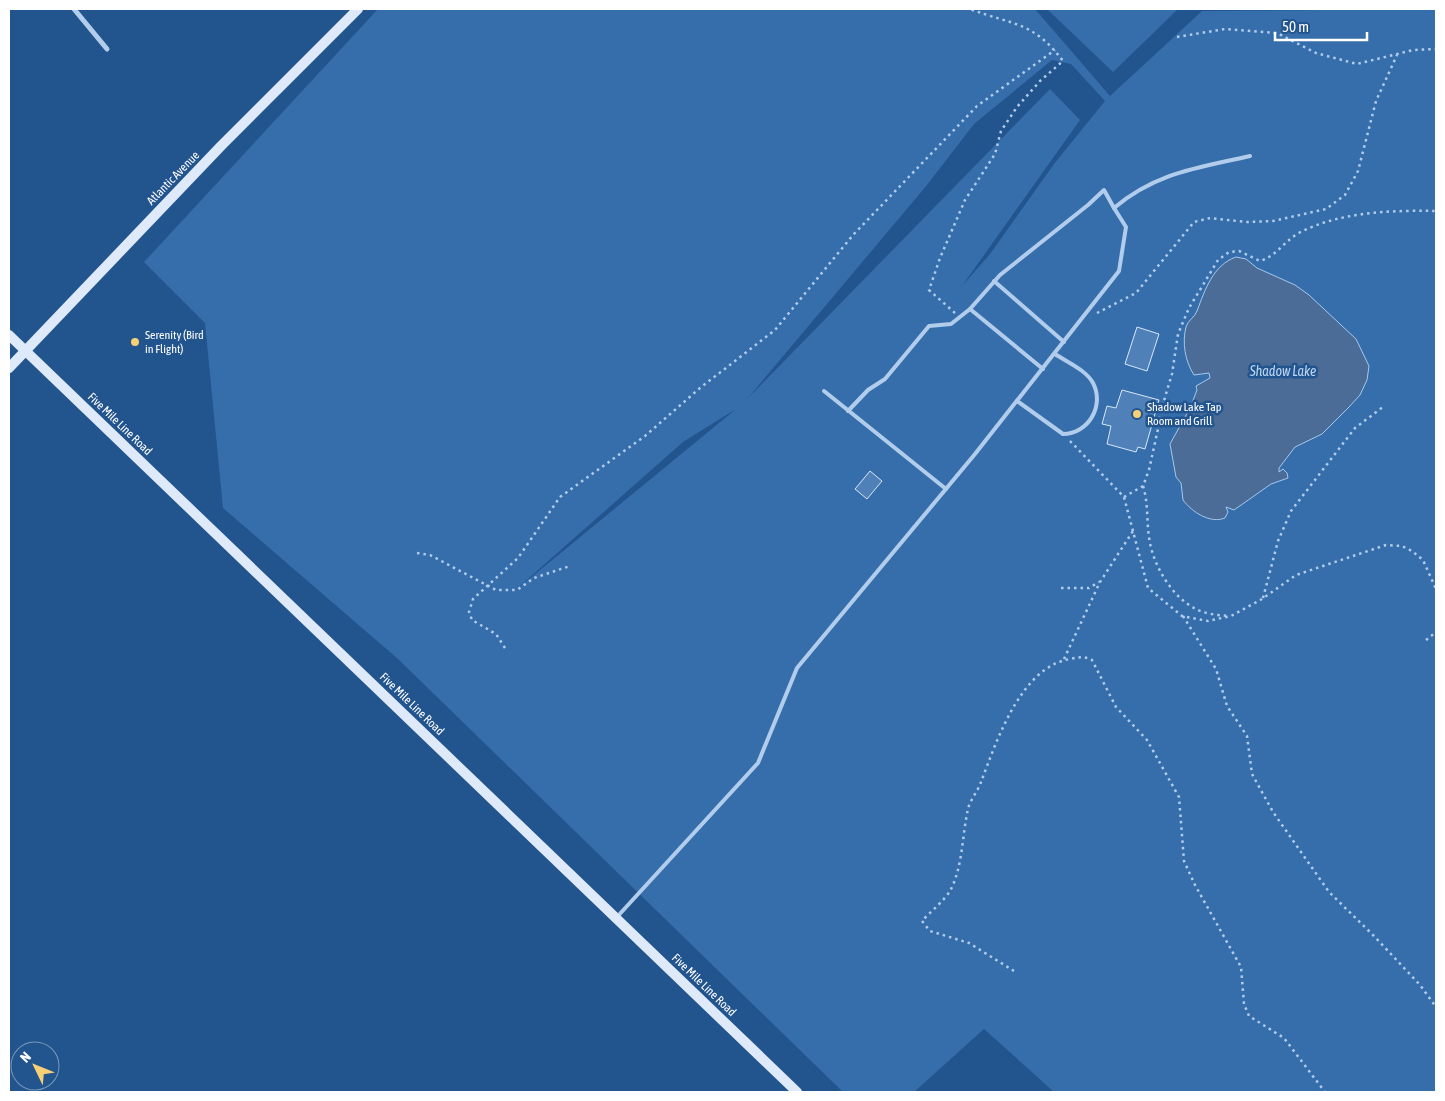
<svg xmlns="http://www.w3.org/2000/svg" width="1445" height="1101" font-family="'Asap Condensed',sans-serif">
	<rect width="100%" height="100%" fill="#22548e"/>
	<!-- green -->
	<g fill="#366eab" fill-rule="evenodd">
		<path d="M378,9H1035L1110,96L1202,11L1436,9V1092H1054L984,1029L914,1092H843L398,659L223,508L205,323L144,262ZM1052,60L1071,64L1105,101L1054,164L990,254L962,286L1080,120L1050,89L748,398L927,185L974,124ZM736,409L512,593L683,442Z"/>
		<polygon points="1047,9 1178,9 1113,72"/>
	</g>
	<!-- water -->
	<path fill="#4a6c96" stroke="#a6c8ed" d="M1236,257L1246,259L1257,268L1295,285L1309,295L1356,339L1369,366L1367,380L1360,395L1349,407L1322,434L1295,447L1279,468V472L1283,469L1287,473L1288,478L1271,484L1234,510L1226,507L1228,512L1225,518C1210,524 1192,512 1183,500L1181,483L1176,477L1170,444L1190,408L1197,390L1196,386L1210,378L1209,373L1194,375C1185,361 1182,343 1186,327C1188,320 1195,317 1197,311C1205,290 1213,265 1236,257Z"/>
	<!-- building -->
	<g fill="#4f80b7" stroke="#d7e7f9">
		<polygon points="1137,327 1159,334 1147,371 1125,364"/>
		<polygon points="1122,390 1159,400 1145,449 1138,447 1136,452 1107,444 1111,426 1102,424 1107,406 1116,408"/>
		<polygon points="870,471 882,481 867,499 855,489"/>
	</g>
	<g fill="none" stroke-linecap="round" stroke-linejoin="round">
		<!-- path -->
		<g stroke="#b2cdec" stroke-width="2.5" stroke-dasharray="2.5 4" stroke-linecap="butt">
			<polyline points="1177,37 1225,29 1277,33 1316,53 1357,64 1413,50 1436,49"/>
			<path d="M955,313L929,290L940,258L965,200L995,154L1001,131L1017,107L1040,81L1063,61C1033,21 1012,25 970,9"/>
			<polyline points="1097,313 1136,293 1194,222 1210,218 1246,222 1273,221 1326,209 1345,195 1358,171 1376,101 1397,55"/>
			<polyline points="1070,441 1124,497 1148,588 1182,616 1208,621 1231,616 1262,599 1296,575 1386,545 1402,546 1412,551 1423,560 1436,589"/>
			<path d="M1143,486C1149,505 1146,524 1150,543C1155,568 1172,596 1194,608C1204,614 1217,615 1228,616"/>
			<path d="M1124,497L1143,486L1149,470L1165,397L1172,374L1178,334L1189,308L1218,260L1229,252L1239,251L1260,261C1276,256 1283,243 1297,234C1337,212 1391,210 1436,211"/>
			<polyline points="417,553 430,555 496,590 517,590 534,578 570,566"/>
			<polyline points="1061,588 1089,588 1099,582"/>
			<polyline points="1263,598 1278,541 1291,511 1355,428 1383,407"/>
			<polyline points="1183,616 1216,669 1227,706 1247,736 1252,774 1273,812 1329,892 1374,936 1420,985 1436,1007"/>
			<polyline points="1426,640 1436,632"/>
			<polyline points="505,648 496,634 472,620 469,612 473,599 518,558 560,497 645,436 700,388 775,330 853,235 977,106 1055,50"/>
			<polyline points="1064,659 1100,582 1133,531"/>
			<path d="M1014,971L969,943L930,931L922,921C930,912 943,902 950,891C963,867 962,835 968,809C970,800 978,791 981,782C997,740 1021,667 1070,659C1079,657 1084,656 1092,660L1116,707L1147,740L1179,797L1184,861L1195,885L1241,967L1244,1004L1249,1016L1284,1038L1325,1092"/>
		</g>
		<!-- service -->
		<g stroke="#b2cdec" stroke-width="4">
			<polyline points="994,281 1064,342"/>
			<polyline points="970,309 1043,369"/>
			<polyline points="824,391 946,489"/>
			<path d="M1017,401L1063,434C1088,434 1105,406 1093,383C1086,370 1067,362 1055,354"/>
			<path d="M848,411L868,390L885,379L929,326L951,324L970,309L1000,275L1088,205L1104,190L1114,208C1157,172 1198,168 1250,156"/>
			<polyline points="617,917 758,763 797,668 975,454 1119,271 1126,227 1114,208"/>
		</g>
		<!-- minor -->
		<polyline stroke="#b2cdec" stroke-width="5" points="74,9 107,49"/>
		<!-- secondary -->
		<g stroke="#deeaf9" stroke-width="10">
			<polyline points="9,335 797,1092"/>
			<polyline points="9,368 221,146 358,9"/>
		</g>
	</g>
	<!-- markers -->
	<g fill="#f7cf74" stroke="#22548e" stroke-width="2">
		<circle cx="135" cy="342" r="5"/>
		<circle cx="1137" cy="414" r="5"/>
	</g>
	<g text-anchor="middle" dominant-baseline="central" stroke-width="5" stroke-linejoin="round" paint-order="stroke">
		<!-- street labels -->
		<g font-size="12" fill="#fff" stroke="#22548e">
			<text transform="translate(173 178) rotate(-46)">Atlantic Avenue</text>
			<text transform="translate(120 424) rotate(44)">Five Mile Line Road</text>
			<text transform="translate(412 704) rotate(44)">Five Mile Line Road</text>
			<text transform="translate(704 985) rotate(44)">Five Mile Line Road</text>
		</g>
		<!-- poi labels -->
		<g font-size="12" fill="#fff" stroke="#22548e" text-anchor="start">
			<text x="145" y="335">Serenity (Bird<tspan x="145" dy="14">in Flight)</tspan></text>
			<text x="1147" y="407">Shadow Lake Tap<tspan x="1147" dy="14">Room and Grill</tspan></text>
		</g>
		<!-- water labels -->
		<g font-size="14" font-style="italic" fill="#bed7f3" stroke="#22548e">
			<text x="1283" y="371">Shadow Lake</text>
		</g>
	</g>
	<!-- border -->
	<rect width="1445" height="1101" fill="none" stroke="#ffffff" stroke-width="20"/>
	<!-- north arrow -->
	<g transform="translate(35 1066) rotate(313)"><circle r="24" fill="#22548e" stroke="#7a98bb"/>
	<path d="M0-4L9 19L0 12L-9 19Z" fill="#f7cf74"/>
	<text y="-8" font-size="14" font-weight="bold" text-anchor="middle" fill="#ffffff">N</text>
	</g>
	<!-- scale -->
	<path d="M1275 32v8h92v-8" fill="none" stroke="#ffffff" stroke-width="2.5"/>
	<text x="1282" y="32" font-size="15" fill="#ffffff" stroke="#22548e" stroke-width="4" paint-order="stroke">50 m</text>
</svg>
